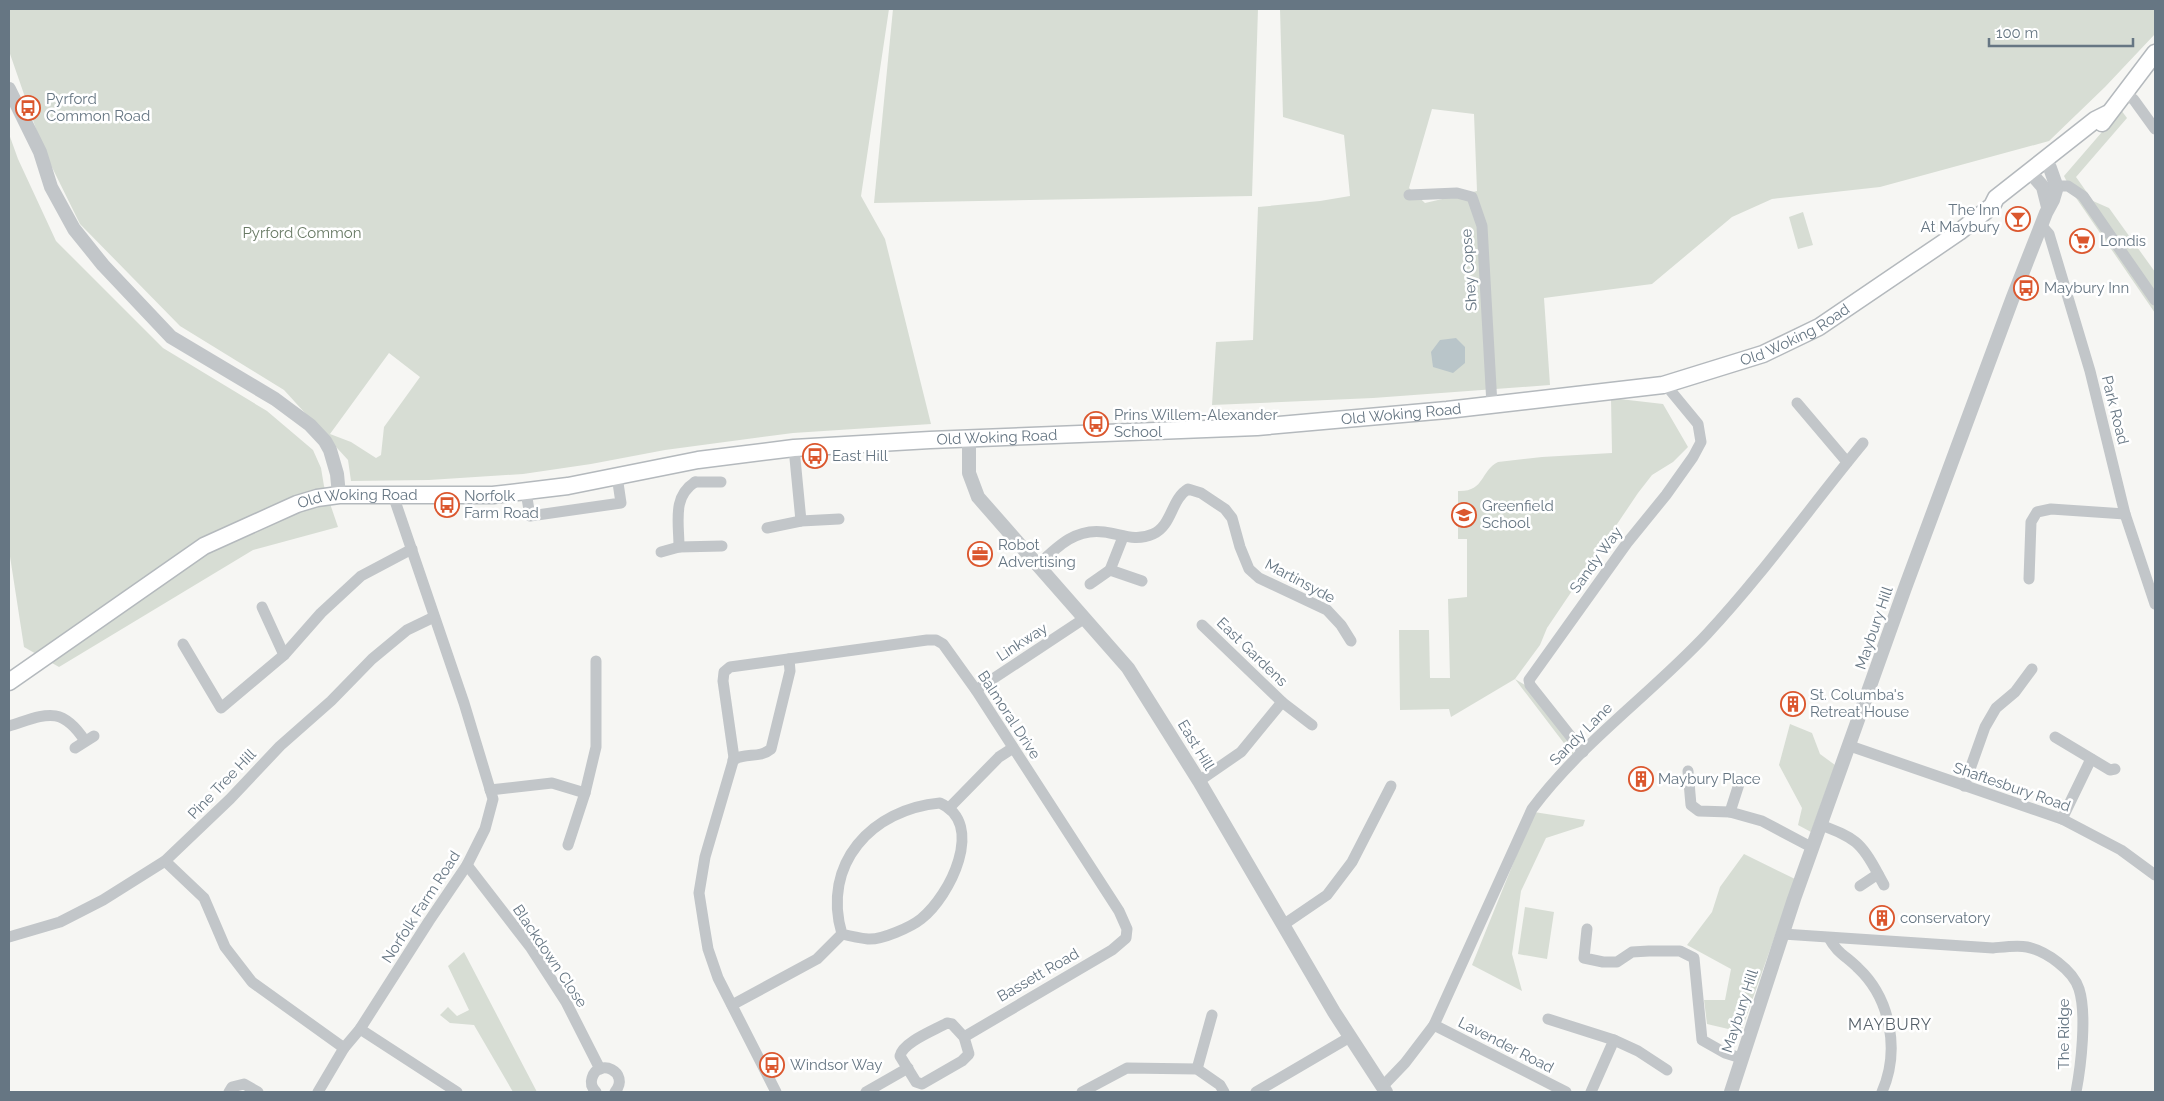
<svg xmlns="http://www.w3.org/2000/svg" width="2164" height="1101" font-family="Raleway,sans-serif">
	<rect width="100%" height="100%" fill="#f6f6f3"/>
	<!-- green -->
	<g fill="#d7ddd4" fill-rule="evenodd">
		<path d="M9,9H889L861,196L885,239L931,424L793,433L665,450L591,464L523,474L429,480L351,481L348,460L284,390L180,326L80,224L43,149L9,51ZM389,353L420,377L384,427L381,455L376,458L351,442L330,434Z"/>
		<polygon points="893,9 1258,9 1252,196 874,203"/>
		<path d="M1280,9H2155V34L2105,87L2049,141L1880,187L1772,199L1732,217L1652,284L1544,298L1550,385L1373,398L1212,405L1216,342L1253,340L1258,207L1320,201L1350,196L1344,135L1283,117ZM1432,109L1474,114L1477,191L1425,203L1409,188Z"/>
		<polygon points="2121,110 2127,118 2076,177 2093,201 2109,208 2155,272 2155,313 2072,192 2064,176"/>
		<polygon points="9,134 18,159 56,241 163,348 267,411 313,450 321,468 324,486 338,527 253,550 59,667 24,647 9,550"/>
		<polygon points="1803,212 1813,245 1798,249 1789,217"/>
		<path d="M1611,398L1663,404L1688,447L1673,462L1652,475L1638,493L1547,628L1540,645L1515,679L1525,685L1574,747L1573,755L1515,679L1451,717L1449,709L1400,710L1399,630H1429L1430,678H1450L1448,599L1467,597V539H1458V491C1485,492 1480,471 1498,462L1542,457L1612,453Z"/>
		<polygon points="1790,724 1812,733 1820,754 1835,765 1811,832 1798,825 1802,808 1779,765"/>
		<polygon points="1534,812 1585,820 1583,826 1546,838 1521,891 1512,954 1522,991 1472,965"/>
		<polygon points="1744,854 1795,879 1741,1032 1707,1024 1704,1000 1725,1000 1731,969 1687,945 1712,912 1720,887"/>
		<polygon points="1525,907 1554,912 1547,959 1518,954"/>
		<polygon points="464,952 537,1092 513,1092 474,1025 450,1023 440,1015 448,1007 457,1016 469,1010 448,966"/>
	</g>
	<!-- water -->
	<polygon fill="#b9c5c9" points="1456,338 1465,347 1465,363 1453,373 1433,367 1431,352 1440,340"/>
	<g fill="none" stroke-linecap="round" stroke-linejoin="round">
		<defs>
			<g id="secondary">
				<polyline points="2102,123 2155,53"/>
				<path id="s1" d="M9,682L204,546L297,504L317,498L339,495H493L568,486L698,460L794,448L930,440L1257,427L1447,410L1663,385L1763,354L1819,327L1959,232L1992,206L1996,198L2095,120L2107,114"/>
			</g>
		</defs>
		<!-- secondary casing -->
		<use href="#secondary" stroke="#b4b9bd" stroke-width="19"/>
		<!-- minor -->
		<g stroke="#c2c6c9" stroke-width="11">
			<polyline points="2126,93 2134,100 2155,129"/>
			<polyline points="2055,186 2068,186 2083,196 2155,300"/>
			<polyline points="1409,195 1457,193 1472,197 1482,226 1492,405"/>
			<polyline points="2042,226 2049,234 2090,371 2125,514 2155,604"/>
			<polyline points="1797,403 1847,462"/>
			<polyline points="794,448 801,521"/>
			<polyline points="695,482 721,482"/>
			<polyline points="526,492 530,516 621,503 617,476"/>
			<polyline points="767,528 801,521 839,519"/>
			<path d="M679,547C679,522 672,497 695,482"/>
			<polyline points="661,552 679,547 722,546"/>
			<path d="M1037,566C1057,547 1075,528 1104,532C1121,534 1135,542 1153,534C1172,526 1171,499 1188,489L1201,493L1225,509L1232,518L1240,547L1249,569L1259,578L1327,610L1341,625L1351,641"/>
			<polyline points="1110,570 1142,581"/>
			<polyline points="2029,579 2031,522 2037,512 2051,509 2125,514"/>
			<polyline points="1090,584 1110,570 1123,537"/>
			<polyline points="262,607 284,655"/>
			<polyline points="1202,625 1282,702"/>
			<polyline points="183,644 221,708 284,655 321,613 361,576 412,549"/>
			<polyline points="976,690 1085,618"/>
			<path d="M9,726C45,715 61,704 85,741"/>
			<polyline points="2055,737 2110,770 2115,769"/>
			<polyline points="1850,746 2062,819 2121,850 2155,875"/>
			<polyline points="75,748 94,736"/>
			<polyline points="1583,752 1530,685 1529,680 1627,543 1666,495 1693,457 1701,442 1698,424 1665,384"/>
			<path d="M733,760C746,752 759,759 771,749L790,671L789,659"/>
			<polyline points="1688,771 1691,805 1699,811 1730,812 1762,821 1813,848"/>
			<polyline points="1199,781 1241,752 1282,702 1312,725"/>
			<polyline points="1964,786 1985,727 1996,708 2015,692 2032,669"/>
			<polyline points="490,790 552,783 585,793"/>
			<path d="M940,803C986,824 950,896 921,919C911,927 882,940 868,939C859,938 850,936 842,934C821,864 872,809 940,803Z"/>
			<polyline points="950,807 999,757 1013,748"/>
			<polyline points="1730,812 1739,784"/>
			<polyline points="2062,819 2091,759"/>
			<path d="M1821,825C1854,838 1861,841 1878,874L1860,886"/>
			<polyline points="568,845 585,793 596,747 596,661"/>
			<polyline points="165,861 204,898 225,947 252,982 344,1048"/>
			<polyline points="467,865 531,948 566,1002 600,1069"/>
			<polyline points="1878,874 1884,885"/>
			<polyline points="1283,925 1327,895 1352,862 1391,786"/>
			<polyline points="1587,929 1584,958 1603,962 1617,962 1632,952 1649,951 1680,951 1694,958 1702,1040 1725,1053 1741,1058"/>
			<path d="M1783,934L1993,948C2004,947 2017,945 2027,947C2046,951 2073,970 2079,989C2087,1014 2081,1066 2076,1092"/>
			<polyline points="9,937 60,922 103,900 165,861 230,799 280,746 331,701 372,659 407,630 434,617"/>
			<path d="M1829,938C1837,953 1846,956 1858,968C1891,999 1900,1051 1882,1092"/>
			<polyline points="732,1005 817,959 842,934"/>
			<polyline points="1548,1019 1614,1040 1591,1092"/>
			<path d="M947,1023L952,1024L964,1037L969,1054L962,1061L922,1084L916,1082L900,1056C903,1042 935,1030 947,1023Z"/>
			<polyline points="1434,1025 1566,1092"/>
			<polyline points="360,1029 457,1092"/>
			<polyline points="1614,1040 1638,1051 1667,1070"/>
			<polyline points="1197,1069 1212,1015"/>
			<path d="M1382,1087L1405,1063L1434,1025L1532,809C1582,742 1651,694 1707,634C1763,574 1811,506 1863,443"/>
			<polyline points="229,1092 232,1087 244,1084 258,1092"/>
			<polyline points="318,1092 344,1048 360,1029 429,921 467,865 485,829 493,799 464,703 393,495"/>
			<path d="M596,1092C592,1088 590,1084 592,1078C598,1057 631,1072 615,1092"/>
			<polyline points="776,1092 718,978 708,949 704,925 699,893 705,857 734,758 723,681 724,672 730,667 927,640 936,640 943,644 976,690 1119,911 1127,929 1126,938 1112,950 964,1037"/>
			<polyline points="866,1092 908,1068"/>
			<polyline points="1082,1092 1127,1068 1197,1069 1220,1085 1224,1092"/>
			<polyline points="1256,1092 1350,1037"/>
		</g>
		<!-- tertiary -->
		<g stroke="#c2c6c9" stroke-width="14">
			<polyline points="9,89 40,152 51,187 74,229 103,265 171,337 275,399 310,425 325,441 330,450 337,474 339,495"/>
			<polyline points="2030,172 2043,187 2048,207"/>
			<polyline points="969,438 969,473 978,497 1128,668 1199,781 1334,1012 1386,1092"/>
			<polyline points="1731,1092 1794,899 1905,588 2013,297 2046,213 2053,200 2056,190 2055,182 2050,168 2045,160"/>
		</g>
		<!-- secondary -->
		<use href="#secondary" stroke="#fff" stroke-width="16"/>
	</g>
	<!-- icons -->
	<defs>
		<symbol id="bus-ring" viewBox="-11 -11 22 22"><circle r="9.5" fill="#fff" stroke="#db572e" stroke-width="1.5"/><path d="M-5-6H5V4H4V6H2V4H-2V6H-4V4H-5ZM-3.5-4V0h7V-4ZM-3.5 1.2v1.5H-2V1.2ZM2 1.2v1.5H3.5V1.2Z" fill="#db572e"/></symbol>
		<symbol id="bar-ring" viewBox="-11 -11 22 22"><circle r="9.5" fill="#fff" stroke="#db572e" stroke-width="1.5"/><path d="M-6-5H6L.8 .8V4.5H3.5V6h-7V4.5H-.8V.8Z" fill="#db572e"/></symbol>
		<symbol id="supermarket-ring" viewBox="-11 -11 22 22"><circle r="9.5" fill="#fff" stroke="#db572e" stroke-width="1.5"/><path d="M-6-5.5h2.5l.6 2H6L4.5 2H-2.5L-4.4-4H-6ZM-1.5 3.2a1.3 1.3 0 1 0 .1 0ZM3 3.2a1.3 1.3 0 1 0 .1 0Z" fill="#db572e"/></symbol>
		<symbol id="school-ring" viewBox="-11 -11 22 22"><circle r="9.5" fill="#fff" stroke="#db572e" stroke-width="1.5"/><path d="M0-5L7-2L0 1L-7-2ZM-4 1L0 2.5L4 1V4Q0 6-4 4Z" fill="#db572e"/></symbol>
		<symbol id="office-ring" viewBox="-11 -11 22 22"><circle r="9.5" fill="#fff" stroke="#db572e" stroke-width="1.5"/><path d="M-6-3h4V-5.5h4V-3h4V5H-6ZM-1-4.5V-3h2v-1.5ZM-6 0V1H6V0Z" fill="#db572e"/></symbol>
		<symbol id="building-ring" viewBox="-11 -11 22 22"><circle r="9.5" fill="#fff" stroke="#db572e" stroke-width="1.5"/><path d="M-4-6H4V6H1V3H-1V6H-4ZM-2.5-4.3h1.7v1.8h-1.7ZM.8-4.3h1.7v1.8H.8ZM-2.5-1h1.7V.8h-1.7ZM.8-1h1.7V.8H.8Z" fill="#db572e"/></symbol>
	</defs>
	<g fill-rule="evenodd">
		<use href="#bus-ring" x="14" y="94" width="28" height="28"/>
		<use href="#bar-ring" x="2004" y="205" width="28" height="28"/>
		<use href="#supermarket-ring" x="2068" y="227" width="28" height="28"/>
		<use href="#bus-ring" x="2012" y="274" width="28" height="28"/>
		<use href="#bus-ring" x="1082" y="410" width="28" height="28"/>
		<use href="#bus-ring" x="801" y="442" width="28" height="28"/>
		<use href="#bus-ring" x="433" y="491" width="28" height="28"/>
		<use href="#school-ring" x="1450" y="501" width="28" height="28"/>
		<use href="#office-ring" x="966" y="540" width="28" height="28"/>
		<use href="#building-ring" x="1779" y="690" width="28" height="28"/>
		<use href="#building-ring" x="1627" y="765" width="28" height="28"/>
		<use href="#building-ring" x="1868" y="904" width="28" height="28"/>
		<use href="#bus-ring" x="758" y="1051" width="28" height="28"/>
	</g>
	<g text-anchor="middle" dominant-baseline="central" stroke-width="5" stroke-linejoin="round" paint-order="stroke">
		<!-- poi labels -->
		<g font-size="15" fill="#667683" stroke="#fff" text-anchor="start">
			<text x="46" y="99">Pyrford<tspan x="46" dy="17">Common Road</tspan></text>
			<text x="2000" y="210" text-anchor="end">The Inn<tspan x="2000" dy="17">At Maybury</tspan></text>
			<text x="2100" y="241">Londis</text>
			<text x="2044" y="288">Maybury Inn</text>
			<text x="1114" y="415">Prins Willem-Alexander<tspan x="1114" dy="17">School</tspan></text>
			<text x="832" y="456">East Hill</text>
			<text x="464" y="496">Norfolk<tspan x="464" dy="17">Farm Road</tspan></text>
			<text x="1482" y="506">Greenfield<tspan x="1482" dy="17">School</tspan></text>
			<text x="998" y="545">Robot<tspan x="998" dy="17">Advertising</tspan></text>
			<text x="1810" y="695">St. Columba's<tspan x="1810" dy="17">Retreat House</tspan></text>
			<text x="1658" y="779">Maybury Place</text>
			<text x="1900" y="918">conservatory</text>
			<text x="790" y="1065">Windsor Way</text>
		</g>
		<!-- park labels -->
		<g font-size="15" fill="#697a65" stroke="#fff">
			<text x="302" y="233">Pyrford Common</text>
		</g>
		<!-- street labels -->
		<g font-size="15" fill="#667683" stroke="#fff">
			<text transform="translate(1469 270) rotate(-94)">Shey Copse</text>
			<text stroke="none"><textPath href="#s1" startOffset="1855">Old Woking Road</textPath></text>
			<text transform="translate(2115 410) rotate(76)">Park Road</text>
			<text stroke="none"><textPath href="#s1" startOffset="1450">Old Woking Road</textPath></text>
			<text stroke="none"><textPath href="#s1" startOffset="1045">Old Woking Road</textPath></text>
			<text stroke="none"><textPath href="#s1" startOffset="401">Old Woking Road</textPath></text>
			<text transform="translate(1596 560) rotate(-54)">Sandy Way</text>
			<text transform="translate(1300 581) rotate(28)">Martinsyde</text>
			<text transform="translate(1874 628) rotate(-71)">Maybury Hill</text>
			<text transform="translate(1022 642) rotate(-33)">Linkway</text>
			<text transform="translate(1252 652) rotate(44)">East Gardens</text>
			<text transform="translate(1009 715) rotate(57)">Balmoral Drive</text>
			<text transform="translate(1581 734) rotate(-45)">Sandy Lane</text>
			<text transform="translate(1196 745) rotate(59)">East Hill</text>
			<text transform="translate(222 784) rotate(-46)">Pine Tree Hill</text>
			<text transform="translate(2012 787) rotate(19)">Shaftesbury Road</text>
			<text transform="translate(421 907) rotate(-57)">Norfolk Farm Road</text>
			<text transform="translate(550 956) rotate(56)">Blackdown Close</text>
			<text transform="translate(1038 975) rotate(-30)">Bassett Road</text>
			<text transform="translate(1740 1011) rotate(-72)">Maybury Hill</text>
			<text transform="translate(2064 1034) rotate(-90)">The Ridge</text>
			<text transform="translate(1506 1045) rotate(27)">Lavender Road</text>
		</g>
		<!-- neighbourhood labels -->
		<g font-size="16" letter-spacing="1" fill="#545f68" stroke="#fff">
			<text x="1890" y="1024">MAYBURY</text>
		</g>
	</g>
	<!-- border -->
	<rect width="2164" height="1101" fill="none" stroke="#667683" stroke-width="20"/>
	<!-- scale -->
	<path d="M1989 38v8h144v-8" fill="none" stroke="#667683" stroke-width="2.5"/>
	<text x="1996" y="38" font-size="15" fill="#667683" stroke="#ffffff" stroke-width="4" paint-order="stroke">100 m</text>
</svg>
